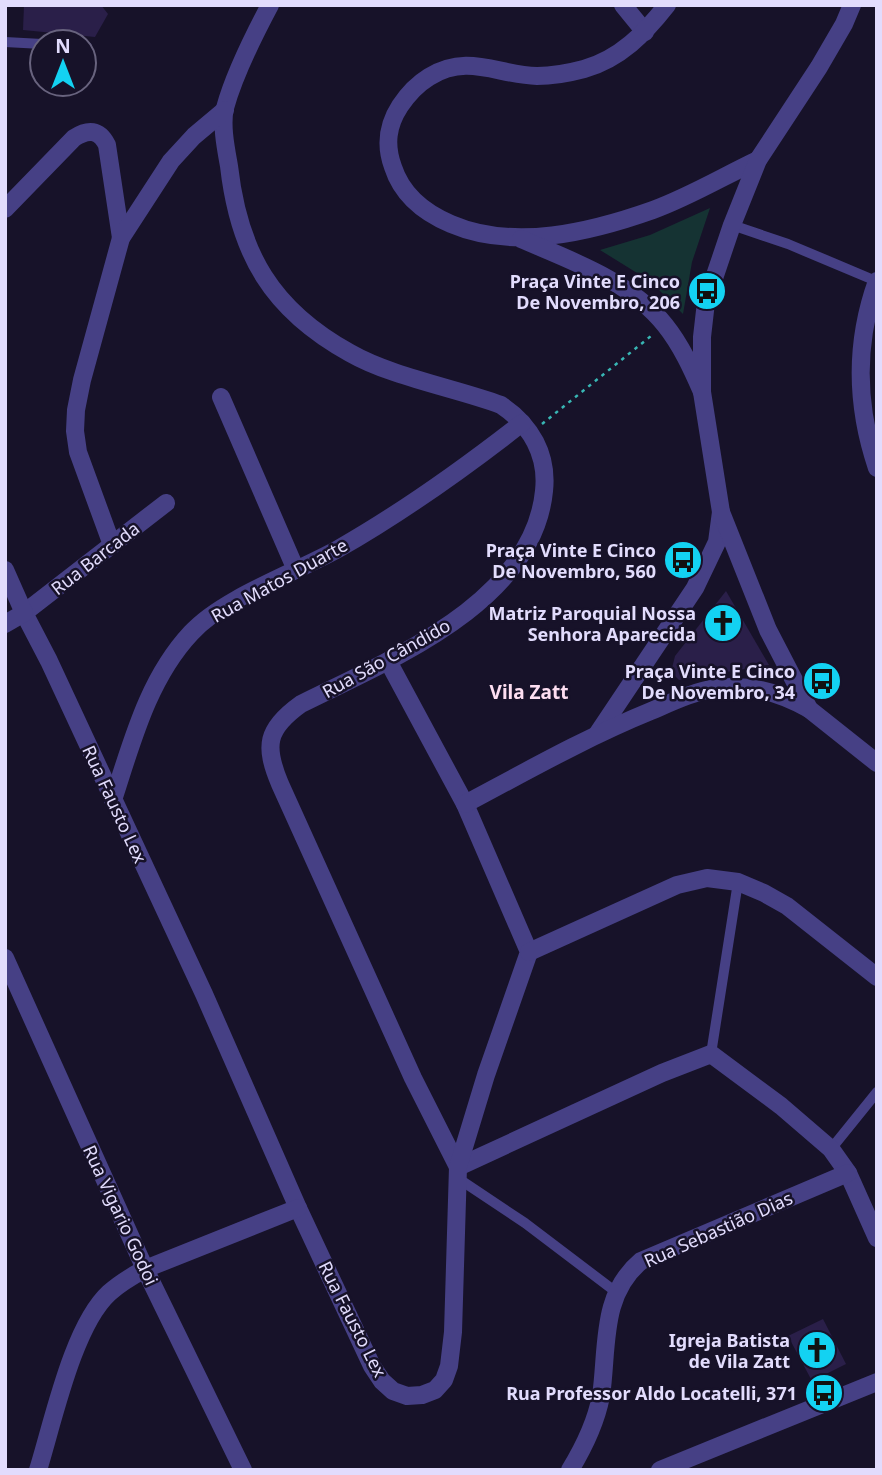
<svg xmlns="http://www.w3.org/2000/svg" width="882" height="1475" font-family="'Noto Sans',sans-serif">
	<rect width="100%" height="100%" fill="#171229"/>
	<!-- green -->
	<polygon fill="#153333" points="710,208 692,262 683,314 650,281 600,250 650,235"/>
	<!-- building -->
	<g fill="#2a1f49">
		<polygon points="24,5 101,5 108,14 95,37 23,30"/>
		<polygon points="726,591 769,665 679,680 671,672 675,656"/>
		<polygon points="823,1319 846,1364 812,1381 788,1336"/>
	</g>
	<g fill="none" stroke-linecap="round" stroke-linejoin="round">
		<!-- path -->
		<polyline stroke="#38b6b4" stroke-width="2.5" stroke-dasharray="3.5 5" stroke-linecap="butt" points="542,424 651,336"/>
		<!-- service -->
		<g stroke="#464085" stroke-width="10">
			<polyline points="5,42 42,44"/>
			<polyline points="84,47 87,47"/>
			<polyline points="732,225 788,244 876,281"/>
			<polyline points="711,1054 738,882"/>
			<polyline points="831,1149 877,1092"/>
			<polyline points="459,1179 525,1223 616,1292"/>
		</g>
		<!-- minor -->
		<g stroke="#464085" stroke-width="18">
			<path d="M270,5C254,35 234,75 225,108C221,125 226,149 229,166C239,254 272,310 350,353C392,377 455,388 501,405C531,425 548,455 544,491C533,603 389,660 301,704C266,729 264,746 280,784L413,1078L458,1167L662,1073L711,1054L781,1106L831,1149L848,1173L877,1238"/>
			<polyline points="623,5 645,32"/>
			<path d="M667,5C645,33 620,59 584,69C569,73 553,76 537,76C497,75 468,53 429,77C416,85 408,94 400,106C387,126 385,145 393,167C402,195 425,213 451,224C514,251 591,232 653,210C689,197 724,176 758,160"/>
			<path d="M5,209L74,138C88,129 99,129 107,145L121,238"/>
			<path d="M521,239C572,261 630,281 665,325C681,345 692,369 702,392"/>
			<path d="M877,281C855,342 856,406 877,468"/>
			<polyline points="221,397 296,570"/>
			<polyline points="166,503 24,613 49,661 204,994 298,1208 372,1366 382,1381 393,1391 407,1396 422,1395 435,1390 444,1380 449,1366 453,1332 458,1167 486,1075 529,952 465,804 388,661"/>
			<polyline points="112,545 78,452 75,431 76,410 82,380 121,238 171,161 194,136 225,110"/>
			<polyline points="5,570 24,613 5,624"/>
			<polyline points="598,733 695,588 717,542 721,512"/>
			<path d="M113,800C132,742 148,679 191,633C223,598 295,573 338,549C403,512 463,469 522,423"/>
			<path d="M465,804C527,771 587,737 651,711C672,702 695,691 717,688C749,684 781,693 809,709"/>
			<polyline points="529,952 677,885 707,878 738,882 764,893 787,906 877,977"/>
			<polyline points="5,958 145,1269 243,1470"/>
			<path d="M38,1470C53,1422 73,1326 109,1293C120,1283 132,1276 145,1269L298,1208"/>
			<path d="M570,1470C584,1447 596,1422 601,1396C608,1348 600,1295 641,1261L848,1173"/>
		</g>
		<!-- tertiary -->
		<g stroke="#464085" stroke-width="18">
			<polyline points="852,5 844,24 819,67 758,160 732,225 706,302 702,337 702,392 721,512 768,630 809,709 877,763"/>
			<polyline points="660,1470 877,1382"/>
		</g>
	</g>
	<!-- icons -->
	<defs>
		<symbol id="bus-disc" viewBox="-11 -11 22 22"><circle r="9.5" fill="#13d2f2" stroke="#171229"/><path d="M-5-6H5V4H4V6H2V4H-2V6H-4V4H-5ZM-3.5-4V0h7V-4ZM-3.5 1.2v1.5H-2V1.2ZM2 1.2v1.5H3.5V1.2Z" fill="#111"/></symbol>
		<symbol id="church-disc" viewBox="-11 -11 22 22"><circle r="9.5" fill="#13d2f2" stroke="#171229"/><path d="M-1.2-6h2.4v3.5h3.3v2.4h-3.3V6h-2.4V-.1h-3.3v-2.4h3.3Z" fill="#111"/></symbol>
	</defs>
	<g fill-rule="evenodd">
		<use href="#bus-disc" x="685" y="269" width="44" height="44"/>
		<use href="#bus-disc" x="661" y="538" width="44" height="44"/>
		<use href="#church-disc" x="701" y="601" width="44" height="44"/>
		<use href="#bus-disc" x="800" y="659" width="44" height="44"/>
		<use href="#church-disc" x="795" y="1328" width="44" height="44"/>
		<use href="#bus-disc" x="802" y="1371" width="44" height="44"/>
	</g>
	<g text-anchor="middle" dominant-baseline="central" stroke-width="5" stroke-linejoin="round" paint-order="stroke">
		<!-- poi labels -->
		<g font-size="18" font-weight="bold" fill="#e2dcfd" stroke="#171229" text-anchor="end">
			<text x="680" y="281">Praça Vinte E Cinco<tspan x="680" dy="21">De Novembro, 206</tspan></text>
			<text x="656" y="550">Praça Vinte E Cinco<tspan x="656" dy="21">De Novembro, 560</tspan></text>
			<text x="696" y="613">Matriz Paroquial Nossa<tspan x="696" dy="21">Senhora Aparecida</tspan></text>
			<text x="795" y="671">Praça Vinte E Cinco<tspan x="795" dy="21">De Novembro, 34</tspan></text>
			<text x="790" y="1340">Igreja Batista<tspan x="790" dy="21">de Vila Zatt</tspan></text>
			<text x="797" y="1393">Rua Professor Aldo Locatelli, 371</text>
		</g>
		<!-- street labels -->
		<g font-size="18" fill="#e2dcfd" stroke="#171229">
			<text transform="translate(95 558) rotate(-38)">Rua Barcada</text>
			<text transform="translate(279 580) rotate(-29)">Rua Matos Duarte</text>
			<text transform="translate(386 658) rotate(-29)">Rua São Cândido</text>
			<text transform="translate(115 804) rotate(65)">Rua Fausto Lex</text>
			<text transform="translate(121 1215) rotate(65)">Rua Vigario Godoi</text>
			<text transform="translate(718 1229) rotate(-24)">Rua Sebastião Dias</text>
			<text transform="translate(353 1319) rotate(63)">Rua Fausto Lex</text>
		</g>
		<!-- neighbourhood labels -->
		<g font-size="19" font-weight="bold" fill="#fddef1" stroke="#171229">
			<text x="529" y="692">Vila Zatt</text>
		</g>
	</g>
	<!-- border -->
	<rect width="882" height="1475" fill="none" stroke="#e2dcfd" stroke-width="14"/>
	<!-- north arrow -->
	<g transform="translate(63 63)"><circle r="33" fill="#171229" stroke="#68637e" stroke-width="2"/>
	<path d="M0-5L12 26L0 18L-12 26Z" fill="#13d2f2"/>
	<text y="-10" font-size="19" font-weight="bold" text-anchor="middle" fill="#e2dcfd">N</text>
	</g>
</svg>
